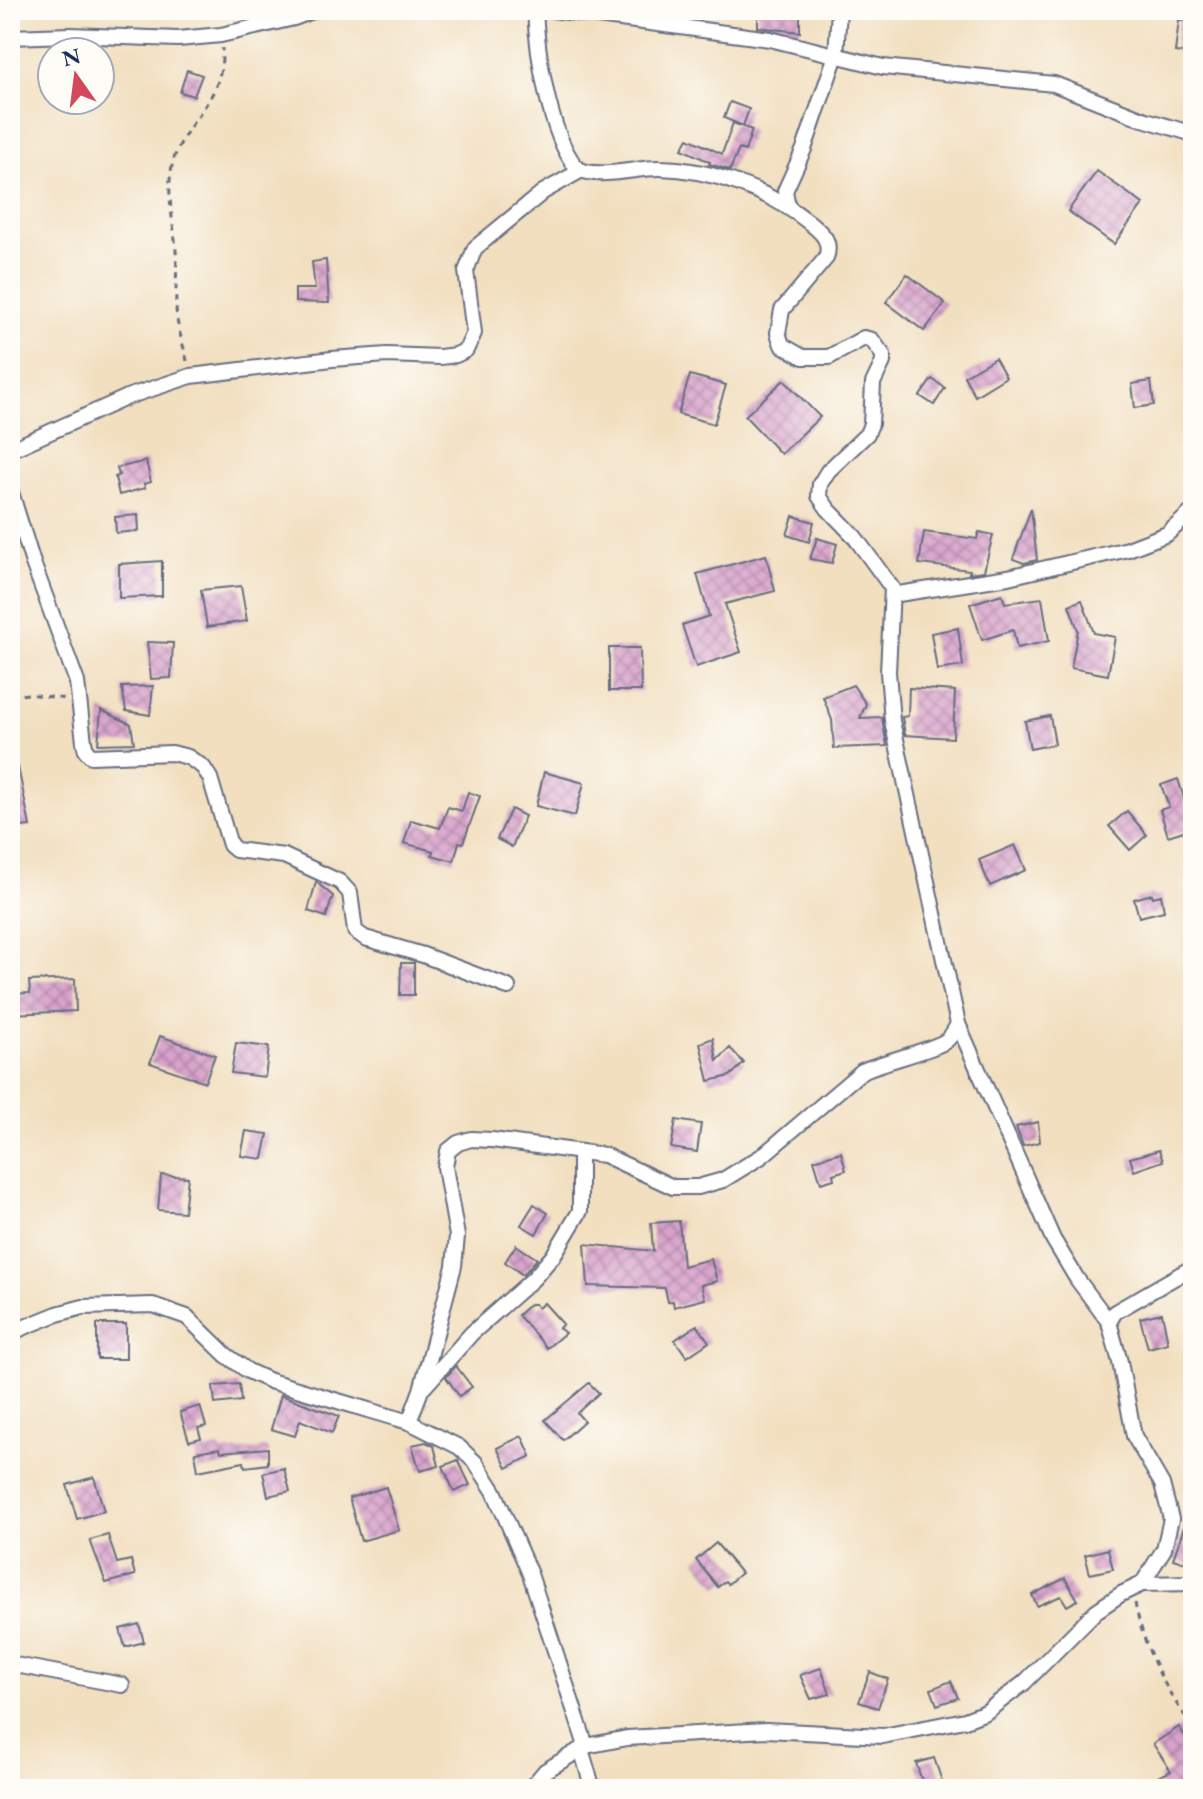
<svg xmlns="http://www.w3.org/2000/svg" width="1203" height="1799" font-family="'EB Garamond',serif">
	<defs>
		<pattern id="building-cross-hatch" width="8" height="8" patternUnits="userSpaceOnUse" patternTransform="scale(2)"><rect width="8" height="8" fill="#d9a2cb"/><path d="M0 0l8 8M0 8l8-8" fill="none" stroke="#af84a8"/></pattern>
	</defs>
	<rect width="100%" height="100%" fill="#fdfcf7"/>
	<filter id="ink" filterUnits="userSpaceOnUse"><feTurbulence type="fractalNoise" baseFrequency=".0125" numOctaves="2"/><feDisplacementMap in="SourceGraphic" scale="16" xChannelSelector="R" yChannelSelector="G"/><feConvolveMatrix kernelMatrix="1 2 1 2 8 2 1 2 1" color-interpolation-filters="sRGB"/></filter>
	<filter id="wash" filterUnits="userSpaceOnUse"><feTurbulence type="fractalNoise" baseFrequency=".006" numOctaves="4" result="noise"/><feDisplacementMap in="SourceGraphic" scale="32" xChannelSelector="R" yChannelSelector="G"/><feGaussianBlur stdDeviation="1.8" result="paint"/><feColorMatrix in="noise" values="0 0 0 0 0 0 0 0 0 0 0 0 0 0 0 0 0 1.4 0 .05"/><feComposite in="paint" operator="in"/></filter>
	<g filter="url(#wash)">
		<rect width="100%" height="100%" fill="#f2dfc0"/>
		<g id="blocks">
			<!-- building -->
			<g fill="url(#building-cross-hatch)">
				<polygon points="758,10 800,10 800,32 758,27"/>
				<polygon points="1179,20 1193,22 1193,54 1175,52"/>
				<polygon points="187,70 202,75 194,96 180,92"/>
				<polygon points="730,102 749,109 743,126 724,118"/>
				<polygon points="733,123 752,130 745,151 739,149 730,170 709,164 710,162 682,149 688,138 722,154"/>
				<polygon points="1097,171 1143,204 1114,244 1068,211"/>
				<polygon points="326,260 329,303 295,302 295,289 315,289 312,262"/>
				<polygon points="907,274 945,303 924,331 886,302"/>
				<polygon points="995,358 1006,377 975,396 964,376"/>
				<polygon points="690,375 726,385 714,424 678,414"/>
				<polygon points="932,379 945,388 934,405 920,396"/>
				<polygon points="784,380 820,417 781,454 745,416"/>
				<polygon points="1151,381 1154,405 1135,408 1132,384"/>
				<polygon points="146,461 151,482 144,484 145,488 119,495 115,477 119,475 117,468"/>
				<polygon points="1031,508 1037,560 1024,563 1013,559"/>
				<polygon points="138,515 139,531 116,533 115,517"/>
				<polygon points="793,516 814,522 809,542 787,535"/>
				<polygon points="924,532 977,539 979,532 993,535 984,571 969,573 970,570 919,564"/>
				<polygon points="817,538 837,544 832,563 810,559"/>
				<polygon points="766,555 775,591 725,604 741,652 696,667 682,625 709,616 697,574"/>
				<polygon points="162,561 162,596 119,598 119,564"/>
				<polygon points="241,586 247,621 207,627 201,590"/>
				<polygon points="1002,594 1005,603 1042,598 1049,641 1017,648 1013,630 982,640 970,604"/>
				<polygon points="1082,600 1094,633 1115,637 1108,675 1071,668 1078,630 1069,605"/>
				<polygon points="958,628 963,666 937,670 931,633"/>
				<polygon points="147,642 173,643 171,678 151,679"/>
				<polygon points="609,648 640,648 641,691 609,691"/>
				<polygon points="853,685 866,704 860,718 882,717 887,746 834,748 832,720 823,697"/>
				<polygon points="153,686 150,715 126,711 122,687"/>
				<polygon points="909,688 955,691 953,738 905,735 902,717 908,716"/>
				<polygon points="101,710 131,724 134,743 98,744"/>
				<polygon points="1050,716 1055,744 1030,749 1025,721"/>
				<polygon points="10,757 16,757 30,826 10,828"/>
				<polygon points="544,772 584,783 575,816 536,806"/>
				<polygon points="1178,779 1193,828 1168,836 1160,810 1169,807 1161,785"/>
				<polygon points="468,792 480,796 463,843 459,842 454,861 432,855 433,851 404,843 411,820 440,828 448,807 462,811"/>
				<polygon points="511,809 525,816 512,847 497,839"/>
				<polygon points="1127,811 1147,835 1130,850 1109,826"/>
				<polygon points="1015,845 1026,870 990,886 979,860"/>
				<polygon points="316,882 333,896 326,917 308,911"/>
				<polygon points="1152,894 1153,897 1161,895 1164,911 1139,917 1134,899"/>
				<polygon points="401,963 414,963 414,995 400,995"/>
				<polygon points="75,979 76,1011 10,1014 10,994 30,993 29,981"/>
				<polygon points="160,1036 215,1055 205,1082 150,1063"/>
				<polygon points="713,1038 717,1061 730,1048 744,1063 730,1076 709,1081 700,1043"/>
				<polygon points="236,1043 269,1047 265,1077 231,1073"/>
				<polygon points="676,1120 701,1124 697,1152 671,1148"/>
				<polygon points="1038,1122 1040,1142 1023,1146 1016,1127"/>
				<polygon points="246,1131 268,1134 263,1159 241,1156"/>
				<polygon points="1159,1150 1163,1161 1134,1171 1130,1158"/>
				<polygon points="841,1152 846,1170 833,1174 834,1179 821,1183 814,1160"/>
				<polygon points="161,1175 188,1177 184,1212 158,1210"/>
				<polygon points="534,1204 548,1213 536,1234 521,1225"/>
				<polygon points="679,1221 683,1266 711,1259 717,1281 701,1285 705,1299 674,1307 673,1301 668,1302 665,1288 588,1286 585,1244 653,1251 651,1223"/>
				<polygon points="516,1245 537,1259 523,1275 505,1262"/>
				<polygon points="544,1303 563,1324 559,1328 565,1333 547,1348 518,1315 530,1304 535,1304 538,1308"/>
				<polygon points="1162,1313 1168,1343 1148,1348 1140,1318"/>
				<rect x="97" y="1324" width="29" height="35"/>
				<polygon points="697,1325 709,1342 687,1357 675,1340"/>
				<polygon points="456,1366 472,1387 459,1396 446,1377"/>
				<polygon points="589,1383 599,1393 577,1413 584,1421 563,1440 545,1420"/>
				<polygon points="239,1384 241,1401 215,1404 213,1386"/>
				<polygon points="281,1395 339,1416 332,1433 300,1420 295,1436 271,1429"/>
				<polygon points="200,1406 206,1426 198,1428 201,1438 189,1441 180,1412"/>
				<polygon points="522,1436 531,1456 507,1468 497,1448"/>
				<polygon points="426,1442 434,1446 439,1466 420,1471 412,1445"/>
				<polygon points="220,1448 221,1452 268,1448 268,1464 245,1467 244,1462 198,1471 195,1452"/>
				<polygon points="458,1460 470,1485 454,1492 443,1466"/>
				<polygon points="284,1468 290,1491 268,1496 263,1473"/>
				<polygon points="94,1477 104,1511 77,1519 67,1485"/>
				<polygon points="386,1487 399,1530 361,1541 349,1498"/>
				<polygon points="1191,1507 1193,1507 1193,1565 1173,1559"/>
				<polygon points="108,1535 117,1563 131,1560 135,1575 106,1583 90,1540"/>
				<polygon points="716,1543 741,1573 728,1584 725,1581 718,1587 696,1560"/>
				<polygon points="1108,1549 1113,1569 1090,1574 1085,1555"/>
				<polygon points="1065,1578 1078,1600 1067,1606 1061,1596 1037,1606 1032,1595"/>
				<polygon points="139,1624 144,1642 125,1647 120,1629"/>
				<polygon points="821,1668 830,1694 811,1699 800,1675"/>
				<polygon points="870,1672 888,1679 878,1708 859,1702"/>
				<polygon points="951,1681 958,1698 937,1705 931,1689"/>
				<polygon points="1179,1727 1193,1748 1193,1780 1173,1789 1164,1789 1158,1777 1171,1771 1153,1744"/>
				<polygon points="934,1758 942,1781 924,1787 916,1763"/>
			</g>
		</g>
	</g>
	<g filter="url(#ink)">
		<use href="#blocks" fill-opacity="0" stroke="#666d80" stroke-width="2"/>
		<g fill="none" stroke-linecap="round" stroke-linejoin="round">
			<defs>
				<g id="minor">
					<polyline points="553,10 770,39 883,67 1054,84 1143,119 1193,134"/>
					<polyline points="10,37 70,35 178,39 221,35 294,18 315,10"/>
					<polyline points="788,206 785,191 804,149 836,55 839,10"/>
					<polyline points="10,450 130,396 191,376 332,359 387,355 440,357 456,355 466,350 474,333 466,271 475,248 543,192 580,171"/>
					<polyline points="10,489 33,563 77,682 84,742 86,751 91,756 172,753 188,757 203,767 210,778 230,845 236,850 284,856 340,882 350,893 355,931 365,938 423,955 508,987"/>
					<polyline points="892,595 1008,577 1128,549 1167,534 1193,511"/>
					<polyline points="958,1024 1053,1239 1077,1279 1109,1322"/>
					<polyline points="10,1333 57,1314 83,1307 153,1305 187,1317 226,1355 248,1371 270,1381 409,1422 459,1447 476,1463 494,1491 530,1574 586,1746"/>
					<polyline points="424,1387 472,1333 533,1279 553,1256 580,1211 580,1154"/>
					<path d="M409,1422L421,1390L454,1266L457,1236L445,1167L448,1151L458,1143L471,1139L492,1140L604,1155L673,1187H698L723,1180L762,1156L862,1071C881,1062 937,1049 947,1040C952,1036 955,1029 958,1024L892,721L888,672L892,588L854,536L828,509L819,496L820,484L828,471L867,434L871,424L873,383L883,362V355L872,340L864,338L829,357H803L782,345L778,333L782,310L826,258C832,241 822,233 810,223C770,191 712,169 660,168C639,167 592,181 576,167C549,133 537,53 535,10"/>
					<polyline points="1142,1584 1164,1549 1171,1519 1162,1484 1134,1436 1120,1362 1109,1322 1115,1312 1193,1267"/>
					<polyline points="10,1664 122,1685"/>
					<polyline points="581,1749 593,1789"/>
					<polyline points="530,1789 545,1771 586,1746 627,1738 766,1730 883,1736 965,1720 986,1712 1024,1683 1096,1611 1121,1594 1142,1584 1193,1583"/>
				</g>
			</defs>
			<!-- minor casing -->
			<use href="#minor" stroke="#666d80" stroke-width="18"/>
			<!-- path -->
			<g stroke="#666d80" stroke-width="3" stroke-dasharray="6 6" stroke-linecap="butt">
				<path d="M187,361C184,347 179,333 177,319C174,296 178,273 176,251C174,219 163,185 176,153C193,112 224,99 222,48"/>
				<polyline points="10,696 29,694 66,699"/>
				<path d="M1135,1603C1143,1646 1166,1693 1193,1726"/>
			</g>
			<!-- minor -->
			<use href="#minor" stroke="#fff" stroke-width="14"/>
		</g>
	</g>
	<!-- margin -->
	<rect width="1203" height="1799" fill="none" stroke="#fdfcf7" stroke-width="40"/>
	<!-- north arrow -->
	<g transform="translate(76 76) rotate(346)"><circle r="38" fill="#fdfcf7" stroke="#a3aaba" stroke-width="2"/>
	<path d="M0-6L14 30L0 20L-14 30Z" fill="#d1495b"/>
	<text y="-12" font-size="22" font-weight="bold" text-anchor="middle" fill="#1b2f5e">N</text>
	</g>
</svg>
